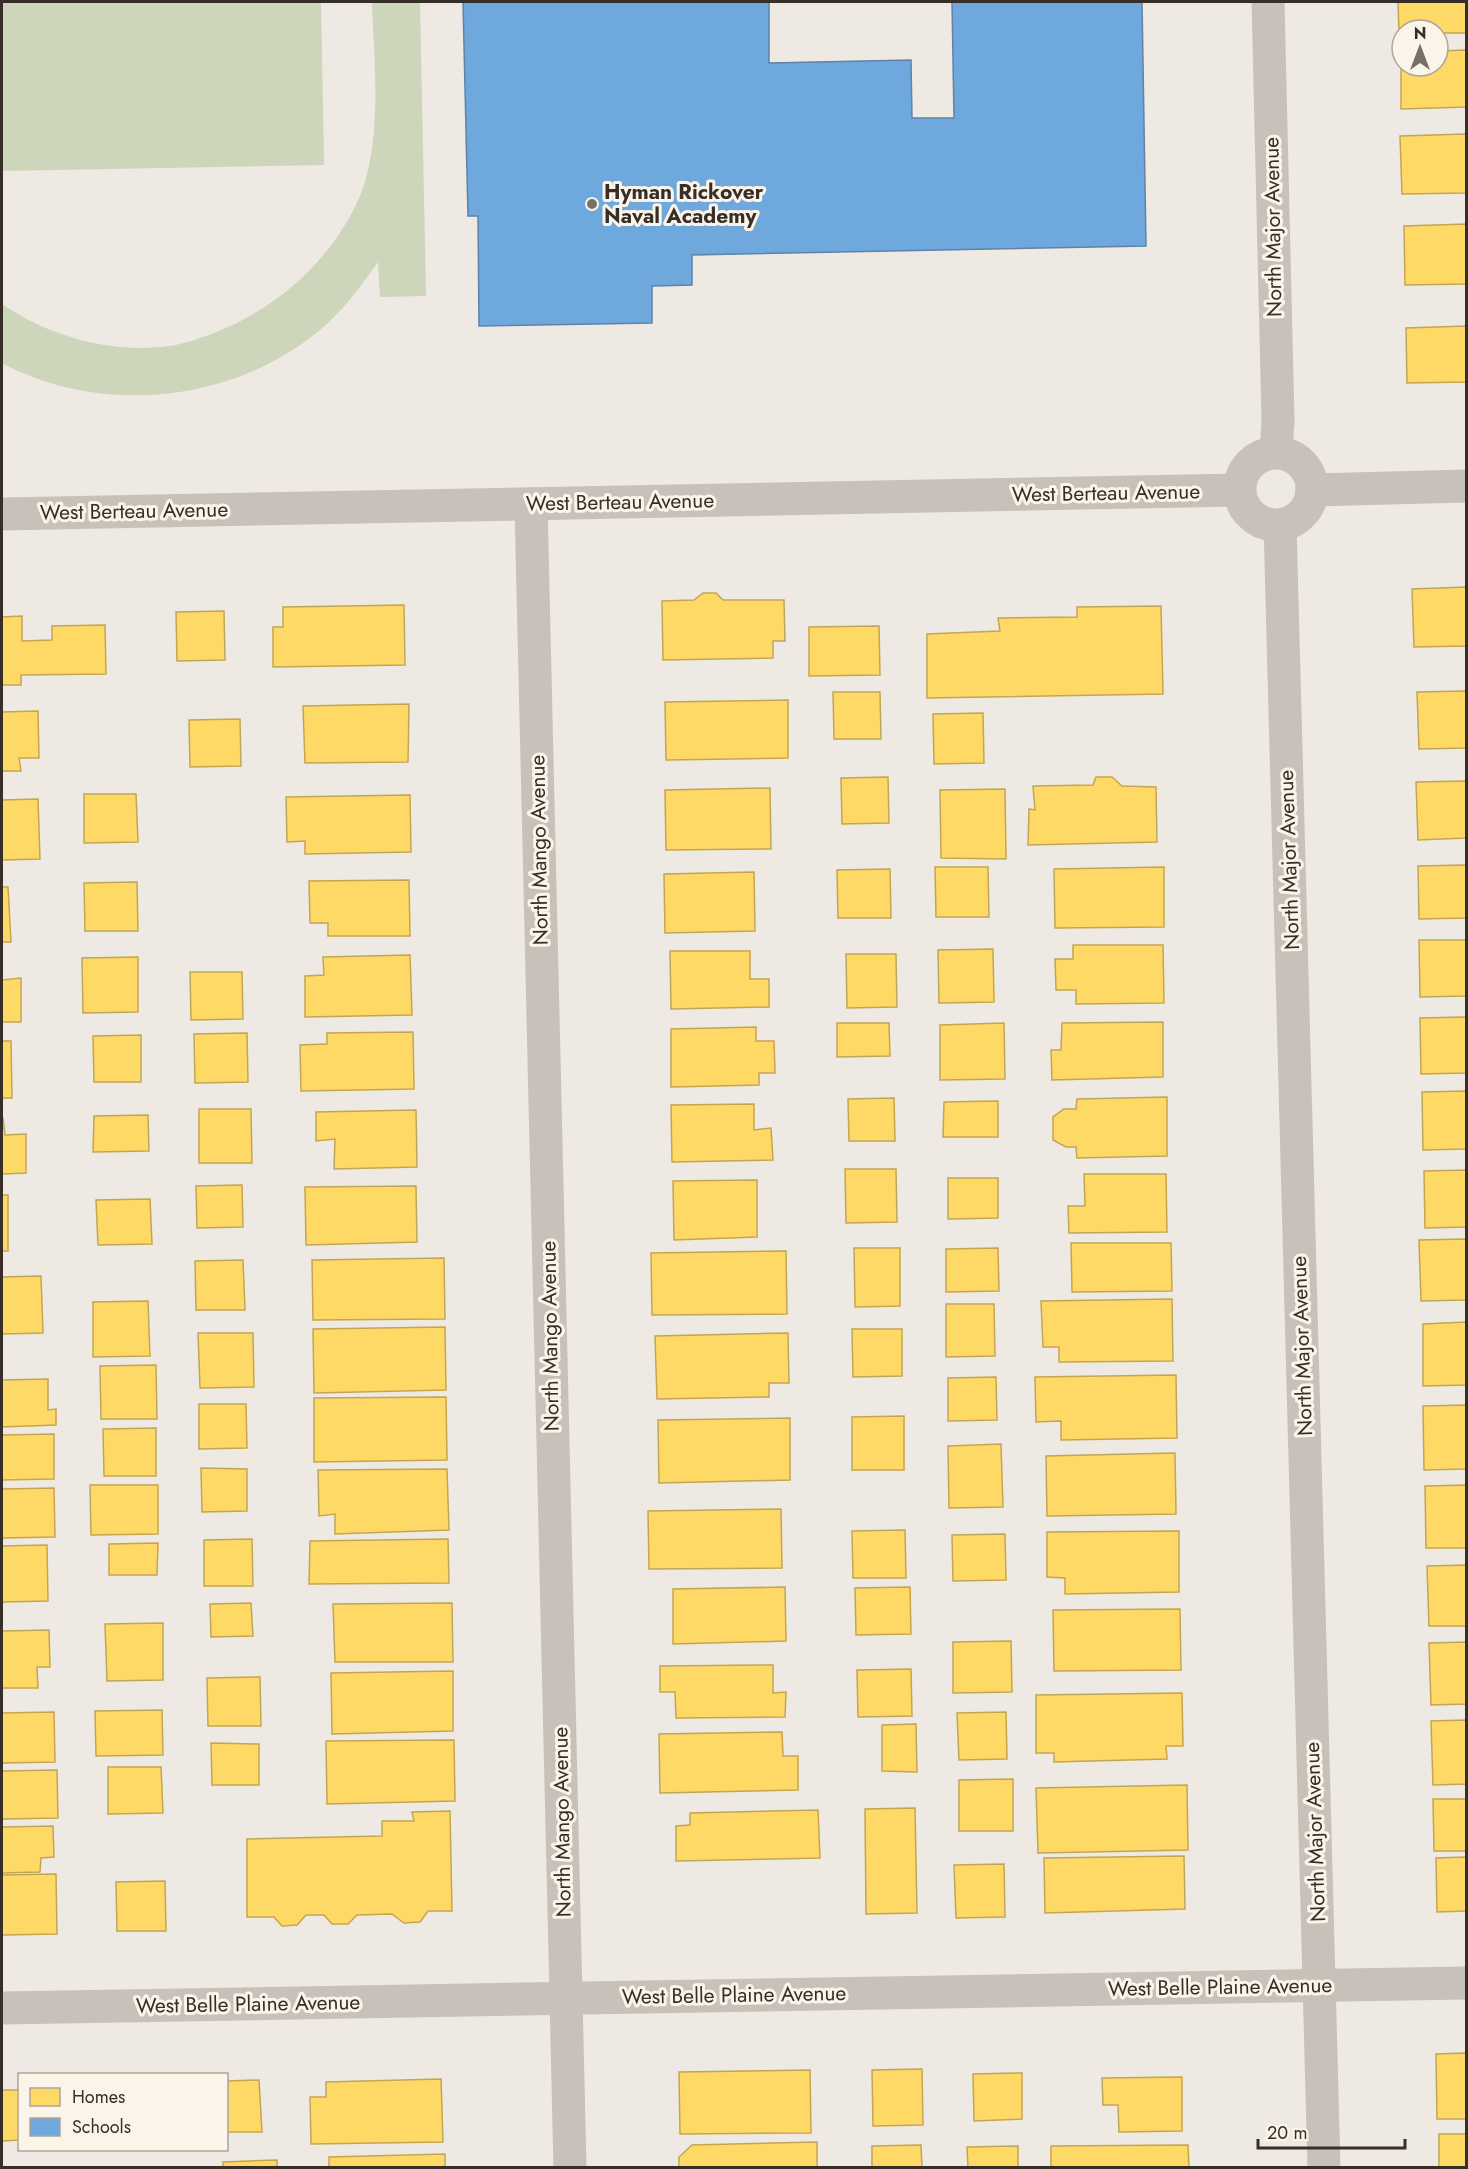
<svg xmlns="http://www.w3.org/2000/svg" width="1468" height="2169" font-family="Jost,sans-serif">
	<rect width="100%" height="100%" fill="#eee9e2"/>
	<!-- green -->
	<g fill="#cdd5ba">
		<polygon points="2,2 321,2 324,165 2,171"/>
		<path d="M372,2H420L426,296L380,297L378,262C363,283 348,304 329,322C242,402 105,418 2,363V304C50,337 112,354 170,346C185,344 200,338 214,333C278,308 332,260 360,196C383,139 374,62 372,2Z"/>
	</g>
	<!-- homes -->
	<g fill="#ffd966" stroke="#c3a653" stroke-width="1.5">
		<polygon points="1398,2 1466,2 1466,33 1438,33 1438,30 1402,30 1402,34 1399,34"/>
		<polygon points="1466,50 1466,107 1401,109 1401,52 1402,66 1438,66 1438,51"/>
		<polygon points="1466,134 1466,193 1402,194 1400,136"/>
		<polygon points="1466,224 1466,284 1405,285 1404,226"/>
		<polygon points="1466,326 1466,382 1407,383 1406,328"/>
		<polygon points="1466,587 1466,646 1414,647 1412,589"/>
		<polygon points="703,593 716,593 723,600 784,600 785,641 773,641 773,658 663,660 662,601 694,600"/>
		<polygon points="404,605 405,665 273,667 273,627 283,627 283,607"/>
		<polygon points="1161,606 1163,694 927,698 927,634 1000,631 998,618 1077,617 1077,607"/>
		<polygon points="224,611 225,660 177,661 176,612"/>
		<polygon points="22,616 22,641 52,640 52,626 105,625 106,674 21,675 21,685 2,685 2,617"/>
		<polygon points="879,626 880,675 809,676 809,627"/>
		<polygon points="1466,691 1466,748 1419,749 1417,692"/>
		<polygon points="833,692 880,692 881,739 834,739"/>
		<polygon points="788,700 788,758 666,760 665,702"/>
		<polygon points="409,704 408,762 305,763 303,706"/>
		<polygon points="38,711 39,758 19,758 21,771 2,771 2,712"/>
		<polygon points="983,713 984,763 934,764 933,714"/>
		<polygon points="240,719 241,766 190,767 189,720"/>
		<polygon points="888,777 889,823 842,824 841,778"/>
		<polygon points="1096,777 1112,777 1122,786 1156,787 1157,842 1028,845 1029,809 1035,810 1033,786 1093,785"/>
		<polygon points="1466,781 1466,838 1418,840 1416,782"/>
		<polygon points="770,788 771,849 666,850 665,790"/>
		<polygon points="1005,789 1006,859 941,858 940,790"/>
		<polygon points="84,794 136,794 138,842 84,843"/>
		<polygon points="410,795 411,852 305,854 305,841 287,842 286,797"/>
		<polygon points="38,799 40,859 2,860 2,800"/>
		<polygon points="1466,865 1466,918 1419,919 1418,866"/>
		<polygon points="935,867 988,867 989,917 936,917"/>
		<polygon points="1164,867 1164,927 1055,928 1054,869"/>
		<polygon points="890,869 891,918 838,918 837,870"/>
		<polygon points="754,872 755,931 665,933 664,874"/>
		<polygon points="409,880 410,936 328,936 328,923 310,923 309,881"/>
		<polygon points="137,882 138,931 85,931 84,883"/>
		<polygon points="2,887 8,887 11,942 2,942"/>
		<polygon points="1419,940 1466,940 1466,996 1420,997"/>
		<polygon points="1073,945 1163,945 1164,1003 1076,1004 1076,990 1056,990 1055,959 1073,959"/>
		<polygon points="993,949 994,1002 939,1003 938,950"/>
		<polygon points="670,951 750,951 750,979 769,979 769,1007 671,1009"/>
		<polygon points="846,954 896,954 897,1007 847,1008"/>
		<polygon points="410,955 412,1015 305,1017 305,976 324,975 323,957"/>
		<polygon points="138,957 138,1012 83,1013 82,958"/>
		<polygon points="2,965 2,980 21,978 21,1022 2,1022"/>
		<polygon points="190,972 242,972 243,1019 191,1020"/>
		<polygon points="1466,1017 1466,1073 1421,1074 1420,1018"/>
		<polygon points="1163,1022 1163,1077 1052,1080 1051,1050 1061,1050 1062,1023"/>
		<polygon points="837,1023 889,1023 890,1056 837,1057"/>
		<polygon points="1004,1023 1005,1079 940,1080 940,1025"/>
		<polygon points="756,1027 756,1041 774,1041 775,1073 759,1073 759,1085 671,1087 671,1029"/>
		<polygon points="413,1032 414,1089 301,1091 300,1045 327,1044 327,1033"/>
		<polygon points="247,1033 248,1082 195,1083 194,1034"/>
		<polygon points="141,1035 141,1082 94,1082 93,1036"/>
		<polygon points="2,1041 11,1041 12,1098 2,1098"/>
		<polygon points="1466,1091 1466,1149 1423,1150 1422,1092"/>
		<polygon points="1167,1097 1167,1156 1077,1158 1076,1147 1066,1147 1053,1140 1053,1117 1064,1109 1076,1109 1077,1099"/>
		<polygon points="894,1098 895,1141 849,1141 848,1099"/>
		<polygon points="998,1101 998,1137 943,1137 944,1102"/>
		<polygon points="754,1104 754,1130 771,1128 773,1160 672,1162 671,1105"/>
		<polygon points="199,1109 251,1109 252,1163 199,1163"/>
		<polygon points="416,1110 417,1167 334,1169 335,1139 316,1141 316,1112"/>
		<polygon points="148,1115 149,1151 93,1152 94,1116"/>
		<polygon points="2,1118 3,1118 5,1135 26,1134 26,1173 2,1174"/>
		<polygon points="845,1169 896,1169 897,1222 846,1223"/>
		<polygon points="1466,1170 1466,1227 1425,1228 1424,1171"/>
		<polygon points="1084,1174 1166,1174 1167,1232 1069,1233 1068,1206 1085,1206"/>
		<polygon points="948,1178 998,1178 998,1218 948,1219"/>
		<polygon points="757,1180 757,1237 674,1240 673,1181"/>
		<polygon points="242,1185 243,1227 197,1228 196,1186"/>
		<polygon points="416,1186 417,1242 306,1245 305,1187"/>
		<rect x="2" y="1195" width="6" height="56"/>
		<polygon points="150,1199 152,1244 98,1245 96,1200"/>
		<polygon points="1466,1239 1466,1300 1421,1301 1419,1240"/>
		<polygon points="1071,1243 1171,1243 1172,1291 1072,1292"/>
		<polygon points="854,1248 900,1248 900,1306 855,1307"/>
		<polygon points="998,1248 999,1291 946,1292 946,1249"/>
		<polygon points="786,1251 787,1314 652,1315 651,1253"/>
		<polygon points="444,1258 445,1319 313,1320 312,1260"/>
		<polygon points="243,1260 245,1310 196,1310 195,1261"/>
		<polygon points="41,1276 43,1333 2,1334 2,1277"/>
		<polygon points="1172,1299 1173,1361 1059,1362 1059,1347 1043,1347 1041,1301"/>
		<polygon points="148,1301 150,1356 93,1357 93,1302"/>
		<polygon points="946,1304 994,1304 995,1356 946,1357"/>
		<polygon points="1466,1322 1466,1385 1423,1386 1423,1324"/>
		<polygon points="445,1327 446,1390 314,1393 313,1329"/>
		<polygon points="852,1329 902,1329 902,1376 853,1377"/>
		<polygon points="198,1333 253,1333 254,1387 200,1388"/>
		<polygon points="788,1333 789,1383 769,1383 769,1397 657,1399 655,1336"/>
		<polygon points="156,1365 157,1419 101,1419 100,1366"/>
		<polygon points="1176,1375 1177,1438 1061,1440 1061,1421 1036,1422 1035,1377"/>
		<polygon points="996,1377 997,1420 948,1421 948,1378"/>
		<polygon points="48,1379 48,1410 56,1409 56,1425 2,1427 2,1380"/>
		<polygon points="446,1397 447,1460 314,1462 314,1398"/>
		<polygon points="199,1404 246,1404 247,1448 199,1449"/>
		<polygon points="1466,1405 1466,1469 1424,1470 1423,1406"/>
		<polygon points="904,1416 904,1470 852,1470 852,1417"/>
		<polygon points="790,1418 790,1480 659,1483 658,1420"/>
		<polygon points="156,1428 156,1476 104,1476 103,1429"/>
		<polygon points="54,1434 54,1479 2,1480 2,1435"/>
		<polygon points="1001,1444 1003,1507 949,1508 948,1446"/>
		<polygon points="1175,1453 1176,1514 1047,1516 1046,1456"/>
		<polygon points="201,1468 247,1469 247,1511 202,1512"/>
		<polygon points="447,1469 449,1530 335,1534 335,1514 319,1516 318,1470"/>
		<polygon points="90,1485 158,1485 158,1534 91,1535"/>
		<polygon points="1466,1485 1466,1548 1426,1548 1425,1486"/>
		<polygon points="54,1488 55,1537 2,1538 2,1489"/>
		<polygon points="781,1509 782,1568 649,1569 648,1511"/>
		<polygon points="905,1530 906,1578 853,1578 852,1531"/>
		<polygon points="1179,1531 1179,1592 1065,1594 1065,1578 1047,1577 1047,1532"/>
		<polygon points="1005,1534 1006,1580 953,1581 952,1535"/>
		<polygon points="252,1539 253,1586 204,1586 204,1540"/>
		<polygon points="448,1539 449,1583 309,1584 310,1541"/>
		<polygon points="158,1543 157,1575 109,1575 109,1544"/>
		<polygon points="47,1545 48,1601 2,1602 2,1546"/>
		<polygon points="1466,1565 1466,1626 1429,1626 1427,1566"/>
		<polygon points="785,1587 786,1641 673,1644 673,1589"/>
		<polygon points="910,1587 911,1634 856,1635 855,1588"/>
		<polygon points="251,1603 253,1636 211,1637 210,1604"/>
		<polygon points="452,1603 453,1662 335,1662 333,1604"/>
		<polygon points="1180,1609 1181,1670 1054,1671 1053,1610"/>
		<polygon points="163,1623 163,1680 107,1681 105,1624"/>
		<polygon points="49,1630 50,1667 37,1667 38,1688 2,1688 2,1631"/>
		<polygon points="1011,1641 1012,1692 953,1693 953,1642"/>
		<polygon points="1466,1642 1466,1704 1431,1705 1429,1643"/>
		<polygon points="773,1665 773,1693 786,1692 785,1717 676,1718 675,1692 660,1692 660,1666"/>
		<polygon points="911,1669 912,1716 858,1717 857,1670"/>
		<polygon points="453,1671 453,1731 332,1734 331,1673"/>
		<polygon points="260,1677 261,1726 208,1726 207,1678"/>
		<polygon points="1182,1693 1183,1746 1166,1746 1167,1759 1054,1762 1054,1753 1036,1753 1036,1695"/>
		<polygon points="162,1710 163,1755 96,1756 95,1711"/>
		<polygon points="54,1712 55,1762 2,1763 2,1713"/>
		<polygon points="1006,1712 1007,1759 959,1760 957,1713"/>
		<polygon points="1466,1720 1466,1784 1433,1785 1431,1721"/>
		<polygon points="916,1724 917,1772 882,1771 882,1725"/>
		<polygon points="782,1732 783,1756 798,1756 798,1790 660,1793 659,1734"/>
		<polygon points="454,1740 455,1801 327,1804 326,1741"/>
		<polygon points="211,1743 259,1744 259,1785 212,1785"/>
		<polygon points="108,1767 161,1767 163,1813 108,1814"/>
		<polygon points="57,1770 58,1818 2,1819 2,1771"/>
		<polygon points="1013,1779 1013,1831 959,1831 959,1780"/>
		<polygon points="1187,1785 1188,1850 1038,1853 1036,1788"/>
		<polygon points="1433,1799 1466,1799 1466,1851 1434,1851"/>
		<polygon points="915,1808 917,1913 866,1914 865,1809"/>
		<polygon points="818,1810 820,1858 676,1861 676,1826 690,1825 690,1813"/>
		<polygon points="450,1811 452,1911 428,1911 420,1922 404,1923 392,1914 357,1915 348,1924 332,1924 324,1915 306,1915 297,1925 282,1926 274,1917 247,1917 247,1839 382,1836 382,1821 414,1821 412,1812"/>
		<polygon points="53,1826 54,1857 41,1858 40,1872 2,1873 2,1827"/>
		<polygon points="1184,1856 1185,1909 1045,1913 1044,1858"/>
		<polygon points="1466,1857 1466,1911 1437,1912 1436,1858"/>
		<polygon points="1004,1864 1005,1917 956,1918 954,1865"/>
		<polygon points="56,1874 57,1934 2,1935 2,1875"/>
		<polygon points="165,1881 166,1931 117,1931 116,1882"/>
		<polygon points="1466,2053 1466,2119 1437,2119 1436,2054"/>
		<polygon points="922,2069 923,2125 873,2126 872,2070"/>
		<polygon points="810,2070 811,2133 680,2134 679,2072"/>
		<polygon points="1022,2073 1022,2119 974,2121 973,2074"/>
		<polygon points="1182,2077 1182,2131 1119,2132 1118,2105 1103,2105 1102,2078"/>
		<polygon points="441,2079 443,2142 311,2144 310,2097 326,2097 326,2082"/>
		<polygon points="259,2080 262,2132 226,2132 226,2081"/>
		<polygon points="2,2090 20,2090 20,2140 2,2141"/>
		<rect x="1439" y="2134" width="27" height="34"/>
		<polygon points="817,2142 817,2168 679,2168 679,2157 692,2145"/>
		<polygon points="921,2145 922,2168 872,2168 872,2146"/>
		<polygon points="1188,2145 1189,2168 1051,2168 1051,2146"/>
		<polygon points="1018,2146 1018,2168 968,2168 967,2147"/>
		<polygon points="445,2154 445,2168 329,2168 329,2157"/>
		<polygon points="277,2160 277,2168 223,2168 223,2162"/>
	</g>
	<!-- schools -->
	<polygon fill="#6fa8dc" stroke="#5e83a6" stroke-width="1.5" points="463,2 769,2 769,63 911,60 912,118 954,118 952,2 1142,2 1146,246 692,255 692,285 652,286 652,323 479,326 478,216 468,216"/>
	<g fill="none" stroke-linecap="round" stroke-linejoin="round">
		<!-- minor -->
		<g stroke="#c8c1ba" stroke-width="33">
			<polyline points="1268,2 1278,421 1276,452"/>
			<circle cx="1276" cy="489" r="36"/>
			<polyline points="1312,490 1466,486"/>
			<polyline points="531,504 570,2168"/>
			<polyline points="2,514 1239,490"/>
			<polyline points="1280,525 1324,2168"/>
			<polyline points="2,2008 1466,1983"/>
		</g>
	</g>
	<!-- markers -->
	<circle fill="#786f69" stroke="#fbf4e8" stroke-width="2" cx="592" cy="204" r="6"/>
	<g text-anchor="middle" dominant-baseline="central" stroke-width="6" stroke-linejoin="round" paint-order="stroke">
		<!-- poi labels -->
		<g font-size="21" font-weight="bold" fill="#382e28" stroke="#fbf4e8" text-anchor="start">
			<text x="604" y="192">Hyman Rickover<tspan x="604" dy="24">Naval Academy</tspan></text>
		</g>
		<!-- street labels -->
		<g font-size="21" fill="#382e28" stroke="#fbf4e8">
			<text transform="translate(1273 227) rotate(-91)">North Major Avenue</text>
			<text transform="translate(1106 493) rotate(-1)">West Berteau Avenue</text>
			<text transform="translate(620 502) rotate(-1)">West Berteau Avenue</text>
			<text transform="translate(134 511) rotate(-1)">West Berteau Avenue</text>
			<text transform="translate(539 850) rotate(-91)">North Mango Avenue</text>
			<text transform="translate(1289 860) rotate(-92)">North Major Avenue</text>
			<text transform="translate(550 1336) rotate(-91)">North Mango Avenue</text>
			<text transform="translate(1302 1346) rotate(-92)">North Major Avenue</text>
			<text transform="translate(562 1822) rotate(-91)">North Mango Avenue</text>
			<text transform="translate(1315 1832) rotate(-92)">North Major Avenue</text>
			<text transform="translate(1220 1987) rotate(-1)">West Belle Plaine Avenue</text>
			<text transform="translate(734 1995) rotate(-1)">West Belle Plaine Avenue</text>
			<text transform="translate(248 2004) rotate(-1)">West Belle Plaine Avenue</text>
		</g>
	</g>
	<!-- border -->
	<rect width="1468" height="2169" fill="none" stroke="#382e28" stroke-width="6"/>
	<!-- legend -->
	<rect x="18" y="2073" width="210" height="78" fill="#fbf4e8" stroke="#ada59b" stroke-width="1.5"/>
	<rect x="30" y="2088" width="30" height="18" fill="#ffd966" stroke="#ada59b" stroke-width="1.5"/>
	<text x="72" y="2103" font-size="18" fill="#382e28">Homes</text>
	<rect x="30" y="2118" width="30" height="18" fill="#6fa8dc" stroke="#ada59b" stroke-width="1.5"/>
	<text x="72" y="2133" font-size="18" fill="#382e28">Schools</text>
	<!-- north arrow -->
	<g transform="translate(1420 48)"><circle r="28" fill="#fbf4e8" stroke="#ada59b" stroke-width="1.5"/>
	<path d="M0-4.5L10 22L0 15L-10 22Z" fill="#786f69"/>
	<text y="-9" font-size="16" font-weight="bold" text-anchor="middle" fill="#382e28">N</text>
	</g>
	<!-- scale -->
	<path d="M1258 2139v9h147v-9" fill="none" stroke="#382e28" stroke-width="3"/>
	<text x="1267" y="2139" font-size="18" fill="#382e28" stroke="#fbf4e8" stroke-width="4.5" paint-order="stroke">20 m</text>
</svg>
